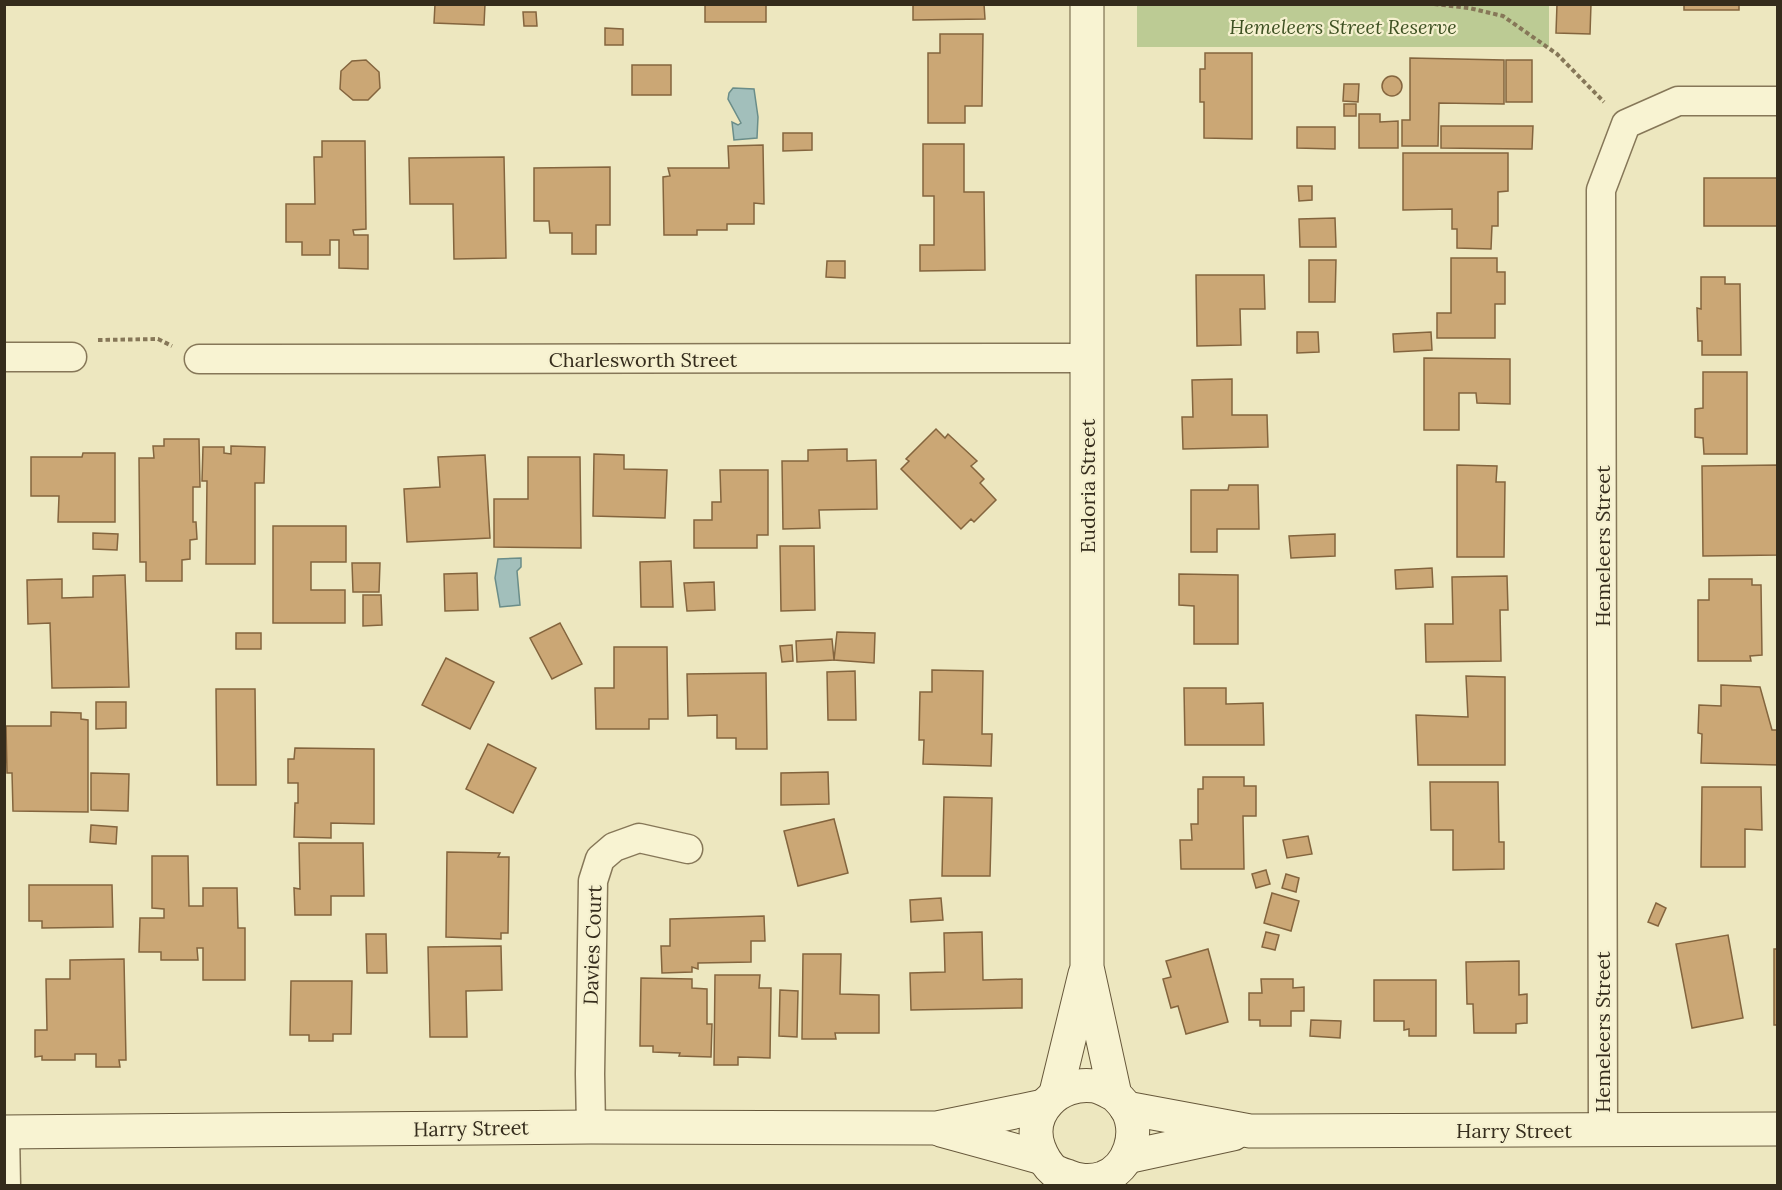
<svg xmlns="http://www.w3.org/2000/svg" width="1782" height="1190" font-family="Lora,serif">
	<rect width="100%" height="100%" fill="#ede7bf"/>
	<!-- green -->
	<rect fill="#bccb94" x="1137" y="5" width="412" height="42"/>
	<!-- water -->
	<g fill="#a2bfbb" stroke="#6a8d89" stroke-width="1.5">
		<polygon points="733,88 754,89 758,117 757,138 734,140 732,122 738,125 741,123 728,99 729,93"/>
		<polygon points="521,558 521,567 517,571 520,605 500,607 495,578 498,559"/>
	</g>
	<!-- building -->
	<g fill="#cba775" stroke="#84653e" stroke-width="1.5">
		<polygon points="435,4 485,4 484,25 434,23"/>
		<rect x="705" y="4" width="61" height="18"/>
		<polygon points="913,4 984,4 985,19 913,20"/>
		<polygon points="1557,4 1591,4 1590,34 1556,33"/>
		<rect x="1684" y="4" width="55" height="6"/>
		<polygon points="523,12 536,12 537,26 524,26"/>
		<polygon points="605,28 623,29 623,45 605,45"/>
		<polygon points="940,34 983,34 982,106 965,106 965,123 928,123 928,53 940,53"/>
		<polygon points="1205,53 1252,53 1252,139 1204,138 1204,102 1200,102 1200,69 1205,69"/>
		<polygon points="1410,58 1504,60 1504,104 1439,103 1438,146 1402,146 1402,120 1410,120"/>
		<polygon points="366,60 379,72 380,88 368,100 353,100 340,89 341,71 352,61"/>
		<rect x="1506" y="60" width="26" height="42"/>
		<rect x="632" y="65" width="39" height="30"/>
		<circle cx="1392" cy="86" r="10"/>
		<polygon points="1344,84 1359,84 1358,102 1343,101"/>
		<rect x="1344" y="104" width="12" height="12"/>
		<polygon points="1359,114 1380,114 1380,122 1398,121 1398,148 1359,148"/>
		<polygon points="1441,126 1533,126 1532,149 1441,148"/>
		<polygon points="1297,127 1335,127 1335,149 1297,148"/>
		<polygon points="783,133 812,133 812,150 783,151"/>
		<polygon points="322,141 365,141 366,229 353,230 354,235 368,235 368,269 339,268 339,240 330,240 330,255 302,255 302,242 286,242 286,204 315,204 314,157 322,157"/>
		<polygon points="923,144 964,144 964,192 984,192 985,270 920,271 920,245 934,245 934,196 923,196"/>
		<polygon points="763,145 764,204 754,203 754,224 727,224 727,230 697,230 697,235 664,235 663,177 670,176 668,168 729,168 728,146"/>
		<polygon points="1403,153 1508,153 1508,191 1498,192 1498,226 1492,226 1491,249 1457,248 1457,229 1452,229 1452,209 1403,210"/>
		<polygon points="504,157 506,258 454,259 453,204 410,204 409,158"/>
		<polygon points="610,167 610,225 596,225 596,254 572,254 572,233 550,233 549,221 534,221 534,168"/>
		<rect x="1704" y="178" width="74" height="48"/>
		<polygon points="1298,186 1312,186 1312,200 1299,201"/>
		<polygon points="1335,218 1336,247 1300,247 1299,219"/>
		<polygon points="1451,258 1497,258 1497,272 1505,272 1505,304 1495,304 1495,338 1437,338 1437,313 1451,313"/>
		<polygon points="1309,260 1336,260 1335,302 1309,302"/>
		<polygon points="827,261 845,261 845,278 826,277"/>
		<polygon points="1196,275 1264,275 1265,309 1240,309 1241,345 1197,346"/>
		<polygon points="1701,277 1725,277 1725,284 1740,284 1741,355 1702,355 1702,341 1698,341 1697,308 1701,309"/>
		<polygon points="1297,332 1318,332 1319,352 1297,353"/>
		<polygon points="1431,332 1432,350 1394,352 1393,334"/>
		<polygon points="1424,358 1510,359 1510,404 1477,403 1476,393 1459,393 1459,430 1424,430"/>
		<polygon points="1703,372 1747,372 1747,454 1704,454 1703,438 1695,437 1695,409 1703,408"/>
		<polygon points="1232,379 1232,415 1267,415 1268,447 1183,449 1182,417 1193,417 1192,380"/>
		<polygon points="936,429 945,438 948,434 977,461 971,466 984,479 980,483 996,500 974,522 971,519 961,529 901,469 909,461 906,459"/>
		<polygon points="164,439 199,439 200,487 193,487 193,522 196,522 197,539 190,540 190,559 182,560 182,581 146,581 146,562 140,562 139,458 154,458 153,446 164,446"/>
		<polygon points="231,446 265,447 264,483 255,483 255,564 206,564 207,481 202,481 203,447 224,447 224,453 231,454"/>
		<polygon points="847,449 847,461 876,460 877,509 819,510 820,528 783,529 782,461 808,461 808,450"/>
		<polygon points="83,453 115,453 115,522 58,522 59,496 31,496 31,457 82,457"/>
		<polygon points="594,454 624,455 624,469 667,470 665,518 593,516"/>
		<polygon points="485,455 490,538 407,542 404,489 440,487 438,457"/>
		<polygon points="528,457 580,457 581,548 494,547 494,499 528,499"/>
		<polygon points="1457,465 1497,466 1496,482 1505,482 1504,557 1457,557"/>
		<polygon points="1778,465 1778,555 1703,556 1702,466"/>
		<polygon points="720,470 768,470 768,535 757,535 757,548 694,548 694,520 712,520 712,502 721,502"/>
		<polygon points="1229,485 1258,485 1259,529 1217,529 1217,552 1191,552 1191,490 1228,490"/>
		<polygon points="273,526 346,526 346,562 311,562 311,590 345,590 345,623 273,623"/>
		<polygon points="93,533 118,534 117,550 93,549"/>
		<polygon points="1335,534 1335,556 1291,558 1289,536"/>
		<polygon points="780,546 814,546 815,610 781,611"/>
		<polygon points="671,561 673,607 641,607 640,562"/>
		<polygon points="352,563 380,563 379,592 353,592"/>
		<polygon points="1432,568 1433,587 1396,589 1395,570"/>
		<polygon points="477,573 478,610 445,611 444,574"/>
		<polygon points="1179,574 1238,575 1238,644 1194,644 1194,606 1179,605"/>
		<polygon points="125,575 129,687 52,688 50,623 28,624 27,580 62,579 62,598 93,597 93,576"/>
		<polygon points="1507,576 1508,610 1500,610 1501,661 1426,662 1425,624 1453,624 1452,577"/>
		<polygon points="1709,579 1752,579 1752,585 1761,585 1762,655 1750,656 1751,661 1698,661 1698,600 1709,600"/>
		<polygon points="714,582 715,610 687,611 684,583"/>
		<polygon points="363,595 381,595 382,625 363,626"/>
		<polygon points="560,623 582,664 552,679 530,638"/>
		<polygon points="837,632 875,633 874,663 834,660"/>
		<rect x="236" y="633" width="25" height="16"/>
		<polygon points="832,639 834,660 797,662 796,641"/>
		<polygon points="792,645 793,661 782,662 780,646"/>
		<polygon points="614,647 667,647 668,719 649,719 649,729 596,729 595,688 614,688"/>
		<polygon points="446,658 494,682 470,729 422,705"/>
		<polygon points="932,670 983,671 982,734 992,734 991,766 923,764 924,740 919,740 920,692 932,692"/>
		<polygon points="855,671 856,720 828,720 827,672"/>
		<polygon points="766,673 767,749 736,749 736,738 717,738 717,715 688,716 687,674"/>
		<polygon points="1466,676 1505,677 1505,765 1418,765 1416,715 1468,717"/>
		<polygon points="1721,685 1760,687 1772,730 1778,730 1778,765 1701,763 1702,734 1698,733 1699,705 1721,706"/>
		<polygon points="1184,688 1226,688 1226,704 1263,703 1264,745 1185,745"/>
		<polygon points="216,689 255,689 256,785 217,785"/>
		<polygon points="96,702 126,702 126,728 96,729"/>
		<polygon points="51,712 81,713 81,719 88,720 88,812 13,811 12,773 7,773 6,726 51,726"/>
		<polygon points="488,744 536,768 513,813 466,789"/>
		<polygon points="295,748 374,749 374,824 331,823 331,838 294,837 295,803 298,803 298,783 288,783 288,759 294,759"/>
		<polygon points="828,772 829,804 781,805 781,773"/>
		<polygon points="91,773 129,774 128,811 91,810"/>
		<polygon points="1203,777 1244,777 1244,786 1256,786 1256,816 1243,816 1244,869 1181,869 1180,840 1192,840 1191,824 1198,824 1198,789 1203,789"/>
		<polygon points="1430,782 1498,782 1499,842 1504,842 1504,869 1453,870 1453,830 1431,830"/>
		<polygon points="1702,787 1761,787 1762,830 1745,829 1745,867 1701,867"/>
		<polygon points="944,797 992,798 990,876 942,876"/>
		<polygon points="834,819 848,873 798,886 784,831"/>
		<polygon points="91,825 117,827 116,844 90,842"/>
		<polygon points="1308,836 1312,854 1287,858 1283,840"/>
		<polygon points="299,843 363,843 364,896 331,896 331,915 295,915 294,888 300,889"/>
		<polygon points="447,852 500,853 498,857 509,857 508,933 501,933 501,939 446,937"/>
		<polygon points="152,856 188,856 189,906 203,906 203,888 237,888 238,928 245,928 245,980 203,980 203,948 197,948 198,960 161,960 161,952 139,952 140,918 164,918 164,909 152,908"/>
		<polygon points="1266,870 1270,884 1256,888 1252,874"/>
		<polygon points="1286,874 1299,878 1296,892 1282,888"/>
		<polygon points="29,885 112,885 113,927 42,928 42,921 29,921"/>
		<polygon points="1272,893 1299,901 1291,931 1264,923"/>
		<polygon points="941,898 943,920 911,922 910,900"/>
		<polygon points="1656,903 1666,908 1658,926 1648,922"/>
		<polygon points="764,916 765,941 751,941 751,962 698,963 698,969 692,967 692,972 662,973 661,946 670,946 670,919"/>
		<polygon points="982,932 983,980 1022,979 1022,1008 911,1010 910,973 945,972 944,933"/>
		<polygon points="1266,932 1279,935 1275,950 1262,947"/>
		<polygon points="366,934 386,934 387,973 367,973"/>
		<polygon points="1728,935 1743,1018 1692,1028 1676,944"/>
		<polygon points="501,946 502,990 466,991 467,1037 430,1037 428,947"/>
		<polygon points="1208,949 1228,1022 1186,1034 1178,1006 1171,1008 1163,979 1171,977 1166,961"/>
		<rect x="1774" y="949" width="4" height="76"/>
		<polygon points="803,954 841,954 840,994 879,995 879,1033 835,1033 836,1039 802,1039"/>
		<polygon points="124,959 126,1060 119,1060 120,1067 96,1067 96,1054 75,1054 75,1060 42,1060 42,1056 35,1057 35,1030 47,1030 46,979 70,979 70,960"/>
		<polygon points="1519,961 1519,995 1527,994 1527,1023 1516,1024 1516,1033 1474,1033 1473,1004 1467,1004 1466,962"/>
		<polygon points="715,975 760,975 759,988 771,988 770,1058 738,1057 738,1065 714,1065"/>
		<polygon points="641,978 692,979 692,988 707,989 707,1024 712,1024 711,1057 679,1056 680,1053 653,1052 653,1046 640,1046"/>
		<polygon points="1261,979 1293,979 1293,988 1304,987 1304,1011 1291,1011 1291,1026 1260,1026 1260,1020 1249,1020 1249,993 1262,993"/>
		<polygon points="1374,980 1436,980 1436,1036 1409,1036 1409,1029 1404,1030 1404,1021 1374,1021"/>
		<polygon points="291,981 352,981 351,1034 333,1034 333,1041 309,1041 309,1035 290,1035"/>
		<polygon points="780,990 798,991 797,1037 779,1036"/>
		<polygon points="1311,1020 1341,1021 1340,1038 1310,1036"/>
	</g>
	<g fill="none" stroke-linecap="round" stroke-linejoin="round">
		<defs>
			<g id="street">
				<polyline points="4,357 72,357"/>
				<polyline points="199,359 1087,358"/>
				<polyline points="591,1127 590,1074 593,881 600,859 614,847 639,838 688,849"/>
				<polyline points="1603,1129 1601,190 1626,124 1678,101 1778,101"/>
				<polyline points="5,1132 6,1186"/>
			</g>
			<g id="secondary">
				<path d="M1087,4V967L1115,1095C1119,1099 1124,1104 1127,1109C1140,1133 1130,1168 1103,1178C1091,1182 1077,1181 1067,1176C1063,1175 1058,1173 1054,1171C1047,1165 1042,1156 1039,1148C1026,1112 1059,1081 1094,1086C1101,1087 1109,1092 1115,1095"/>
				<polyline points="1056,1093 1085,974"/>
				<polyline points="1126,1108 1250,1131 1778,1129"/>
				<polyline points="941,1130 1043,1158"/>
				<polyline points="4,1132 591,1127 937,1128 1044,1106"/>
				<polyline points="1127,1157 1233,1134"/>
			</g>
		</defs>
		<!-- street casing -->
		<use href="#street" stroke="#867758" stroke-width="31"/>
		<!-- secondary casing -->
		<use href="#secondary" stroke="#67583b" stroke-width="35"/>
		<!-- path -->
		<g stroke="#867758" stroke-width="4" stroke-dasharray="4.5 3" stroke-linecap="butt">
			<polyline points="1434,4 1469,8 1503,16 1557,54 1604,102"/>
			<polyline points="98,340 158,339 172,346"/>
		</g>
		<!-- street -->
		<use href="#street" stroke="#f8f3d2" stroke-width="28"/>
		<!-- secondary -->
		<use href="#secondary" stroke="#f8f3d2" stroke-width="33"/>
	</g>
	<g text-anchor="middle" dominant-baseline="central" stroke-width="4.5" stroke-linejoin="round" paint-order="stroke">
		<!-- park labels -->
		<g font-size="20" font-style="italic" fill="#3e5123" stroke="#f5f0cf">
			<text x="1343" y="26">Hemeleers Street Reserve</text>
		</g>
		<!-- street labels -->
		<g font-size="20" fill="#352c1c" stroke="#f5f0cf">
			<text x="643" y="359">Charlesworth Street</text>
			<text transform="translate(1087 486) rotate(-90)">Eudoria Street</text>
			<text transform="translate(1602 546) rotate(-90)">Hemeleers Street</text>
			<text transform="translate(592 945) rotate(-88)">Davies Court</text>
			<text transform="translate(1602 1032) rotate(-90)">Hemeleers Street</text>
			<text transform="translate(471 1128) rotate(-1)">Harry Street</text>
			<text x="1514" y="1130">Harry Street</text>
		</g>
	</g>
	<!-- border -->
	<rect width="1782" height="1190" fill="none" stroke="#352c1c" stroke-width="12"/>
</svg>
